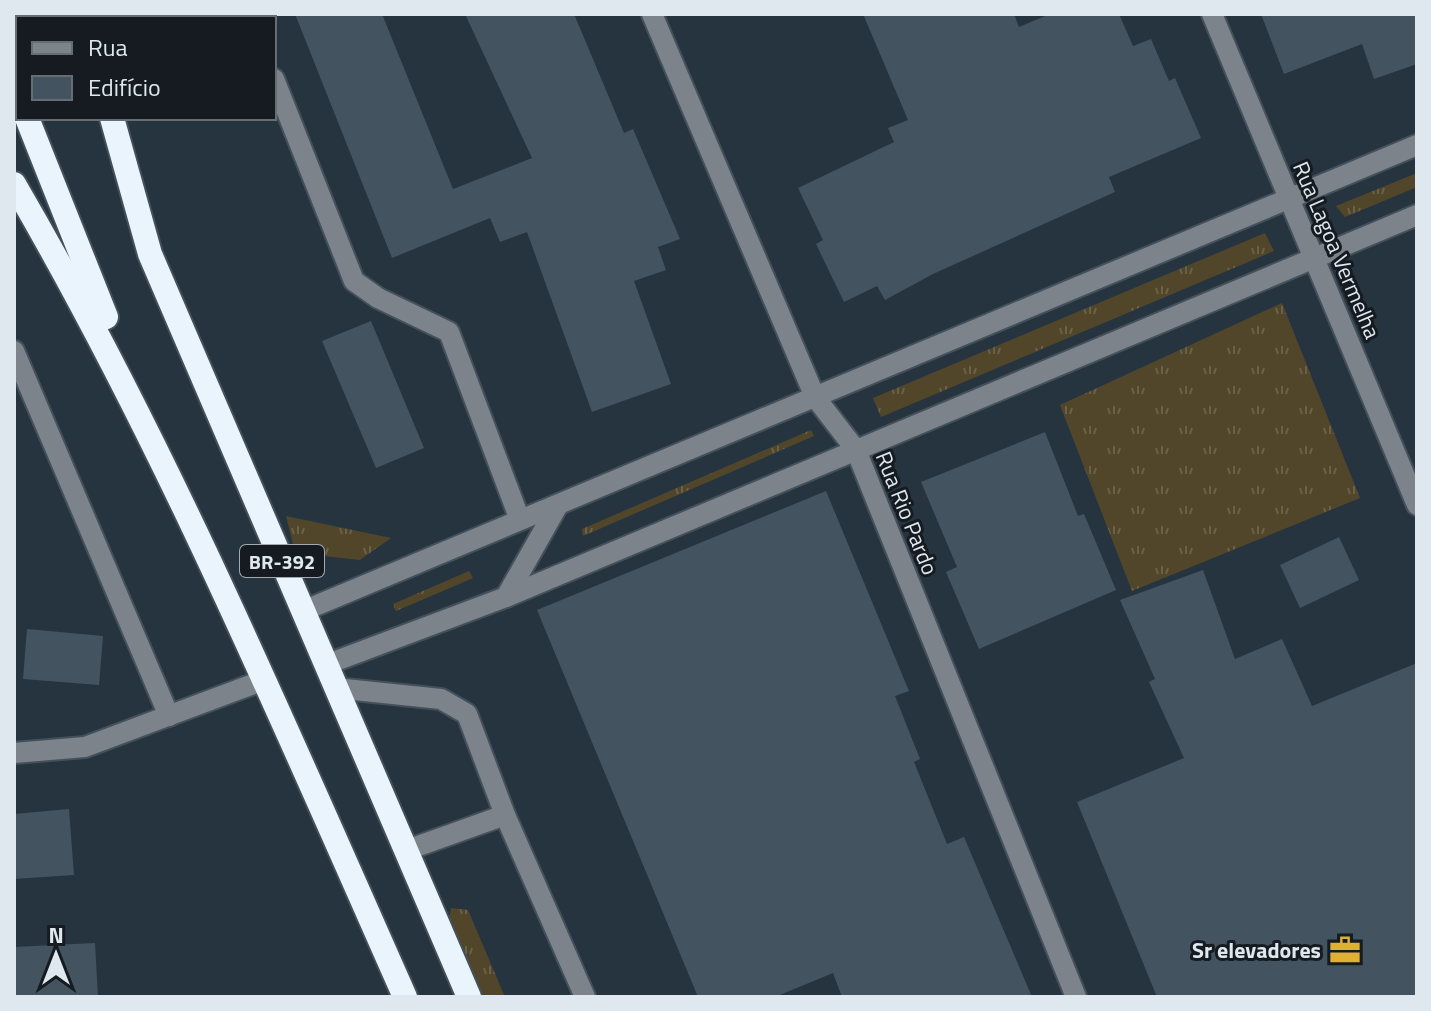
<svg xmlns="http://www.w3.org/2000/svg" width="1431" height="1011" font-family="'Titillium Web',sans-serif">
	<defs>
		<pattern id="grass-tufts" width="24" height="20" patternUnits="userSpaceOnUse" patternTransform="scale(2)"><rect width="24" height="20" fill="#52462a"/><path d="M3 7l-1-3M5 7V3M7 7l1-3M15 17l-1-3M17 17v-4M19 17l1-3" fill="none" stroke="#6a6149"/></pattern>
	</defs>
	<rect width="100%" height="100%" fill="#263440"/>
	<!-- grass -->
	<g fill="url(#grass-tufts)">
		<polygon points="1417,173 1417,187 1345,217 1336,206"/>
		<polygon points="1265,233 1274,251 881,417 873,398"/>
		<polygon points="1282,303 1360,498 1132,591 1060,405"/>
		<polygon points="811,430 814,436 583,536 582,529"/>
		<polygon points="286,516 391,538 360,560 315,555 293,544"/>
		<polygon points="469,571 473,578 396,611 393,604"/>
		<polygon points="451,908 468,910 505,997 479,997 448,924"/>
	</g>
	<!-- building -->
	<g fill="#445360">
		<polygon points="295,14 382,14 453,189 532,158 465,14 574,14 624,133 633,129 680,239 658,247 666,270 634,281 671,384 592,412 527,232 500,242 490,218 392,258"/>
		<polygon points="863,14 1014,14 1019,27 1050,14 1119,14 1133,46 1151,39 1169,81 1175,78 1201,138 1109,177 1115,192 933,274 885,300 877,286 844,302 816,244 823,240 798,188 894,142 888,128 908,120"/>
		<polygon points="1261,14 1417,14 1417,64 1374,79 1362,44 1284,74"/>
		<polygon points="371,321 424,448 376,468 322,341"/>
		<polygon points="1045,432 1078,516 1084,514 1116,590 979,649 946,572 957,567 921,482"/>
		<polygon points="826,491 909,691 895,696 920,759 914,762 947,844 964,837 1032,997 842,997 833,973 775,997 698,997 537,610"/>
		<polygon points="1339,537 1359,580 1300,608 1280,565"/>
		<polygon points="1203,570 1235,659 1282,639 1312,706 1417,663 1417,997 1157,997 1077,802 1184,758 1149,682 1155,679 1120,600"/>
		<polygon points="27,629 103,636 99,685 23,679"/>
		<polygon points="69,809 74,875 14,879 14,814"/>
		<polygon points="95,943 98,997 14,997 14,947"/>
	</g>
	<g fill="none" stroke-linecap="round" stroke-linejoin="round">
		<defs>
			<g id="minor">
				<polyline points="652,14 815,397 856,450 1076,997"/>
				<polyline points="1212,14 1417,505"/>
				<polyline points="274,79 354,281 378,298 449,332 520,520"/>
				<polyline points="14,351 169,716"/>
				<polyline points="506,597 558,505"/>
				<polyline points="303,611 1417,145"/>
				<polyline points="325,665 506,597 1417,215"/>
				<polyline points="335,688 441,699 467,714 505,815 585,997"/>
				<polyline points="14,753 85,747 264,680"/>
				<polyline points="407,850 505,815"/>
			</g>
			<g id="highway">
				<polyline points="83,14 84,18"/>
				<polyline points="14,84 18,94"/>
				<polyline points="27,118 106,317"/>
				<polyline points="112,118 150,254 469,997"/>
				<path d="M14,184C165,443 283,722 405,997"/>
			</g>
		</defs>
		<!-- minor casing -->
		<use href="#minor" stroke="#44515c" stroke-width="24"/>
		<!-- highway casing -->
		<use href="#highway" stroke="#44515c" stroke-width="28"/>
		<!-- minor -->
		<use href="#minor" stroke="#7c838a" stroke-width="20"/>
		<!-- highway -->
		<use href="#highway" stroke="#e9f4fd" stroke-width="24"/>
	</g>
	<!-- icons -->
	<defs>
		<symbol id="office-bare" viewBox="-9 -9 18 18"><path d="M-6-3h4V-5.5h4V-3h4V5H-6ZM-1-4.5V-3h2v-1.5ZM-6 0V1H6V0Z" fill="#dfb034" stroke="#151b20" stroke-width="2.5" paint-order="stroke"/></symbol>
	</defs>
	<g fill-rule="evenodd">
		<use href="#office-bare" x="1323" y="928" width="44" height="44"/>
	</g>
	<g text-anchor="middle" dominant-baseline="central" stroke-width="6" stroke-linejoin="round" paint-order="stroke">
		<!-- shield labels -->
		<rect fill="#151b20" stroke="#a2aab1" stroke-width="2" x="240" y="545" width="84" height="32" rx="6"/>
		<g font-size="20" font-weight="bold" fill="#dfe7ef">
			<text x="282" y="561">BR-392</text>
		</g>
		<!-- street labels -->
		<g font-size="22" fill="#dfe7ef" stroke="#151b20">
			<text transform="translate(1337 250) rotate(67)">Rua Lagoa Vermelha</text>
			<text transform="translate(907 513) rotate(68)">Rua Rio Pardo</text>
		</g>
		<!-- poi labels -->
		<g font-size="22" font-weight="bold" fill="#dfe7ef" stroke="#151b20" text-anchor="end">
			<text x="1321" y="950">Sr elevadores</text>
		</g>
	</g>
	<!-- border -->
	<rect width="1431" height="1011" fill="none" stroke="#dfe7ef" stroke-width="32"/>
	<!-- legend -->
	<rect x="16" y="16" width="260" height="104" fill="#151b20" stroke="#666d73" stroke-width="2"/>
	<rect x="32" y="42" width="40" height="12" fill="#7c838a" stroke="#666d73" stroke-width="2"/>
	<text x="88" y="56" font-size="24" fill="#dfe7ef">Rua</text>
	<rect x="32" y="76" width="40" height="24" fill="#445360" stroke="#666d73" stroke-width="2"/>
	<text x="88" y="96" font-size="24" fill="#dfe7ef">Edifício</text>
	<!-- north arrow -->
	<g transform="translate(56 955)" stroke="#151b20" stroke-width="6" paint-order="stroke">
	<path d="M0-6L14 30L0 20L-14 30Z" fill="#dfe7ef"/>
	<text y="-12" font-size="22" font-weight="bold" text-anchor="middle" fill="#dfe7ef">N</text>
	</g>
</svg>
